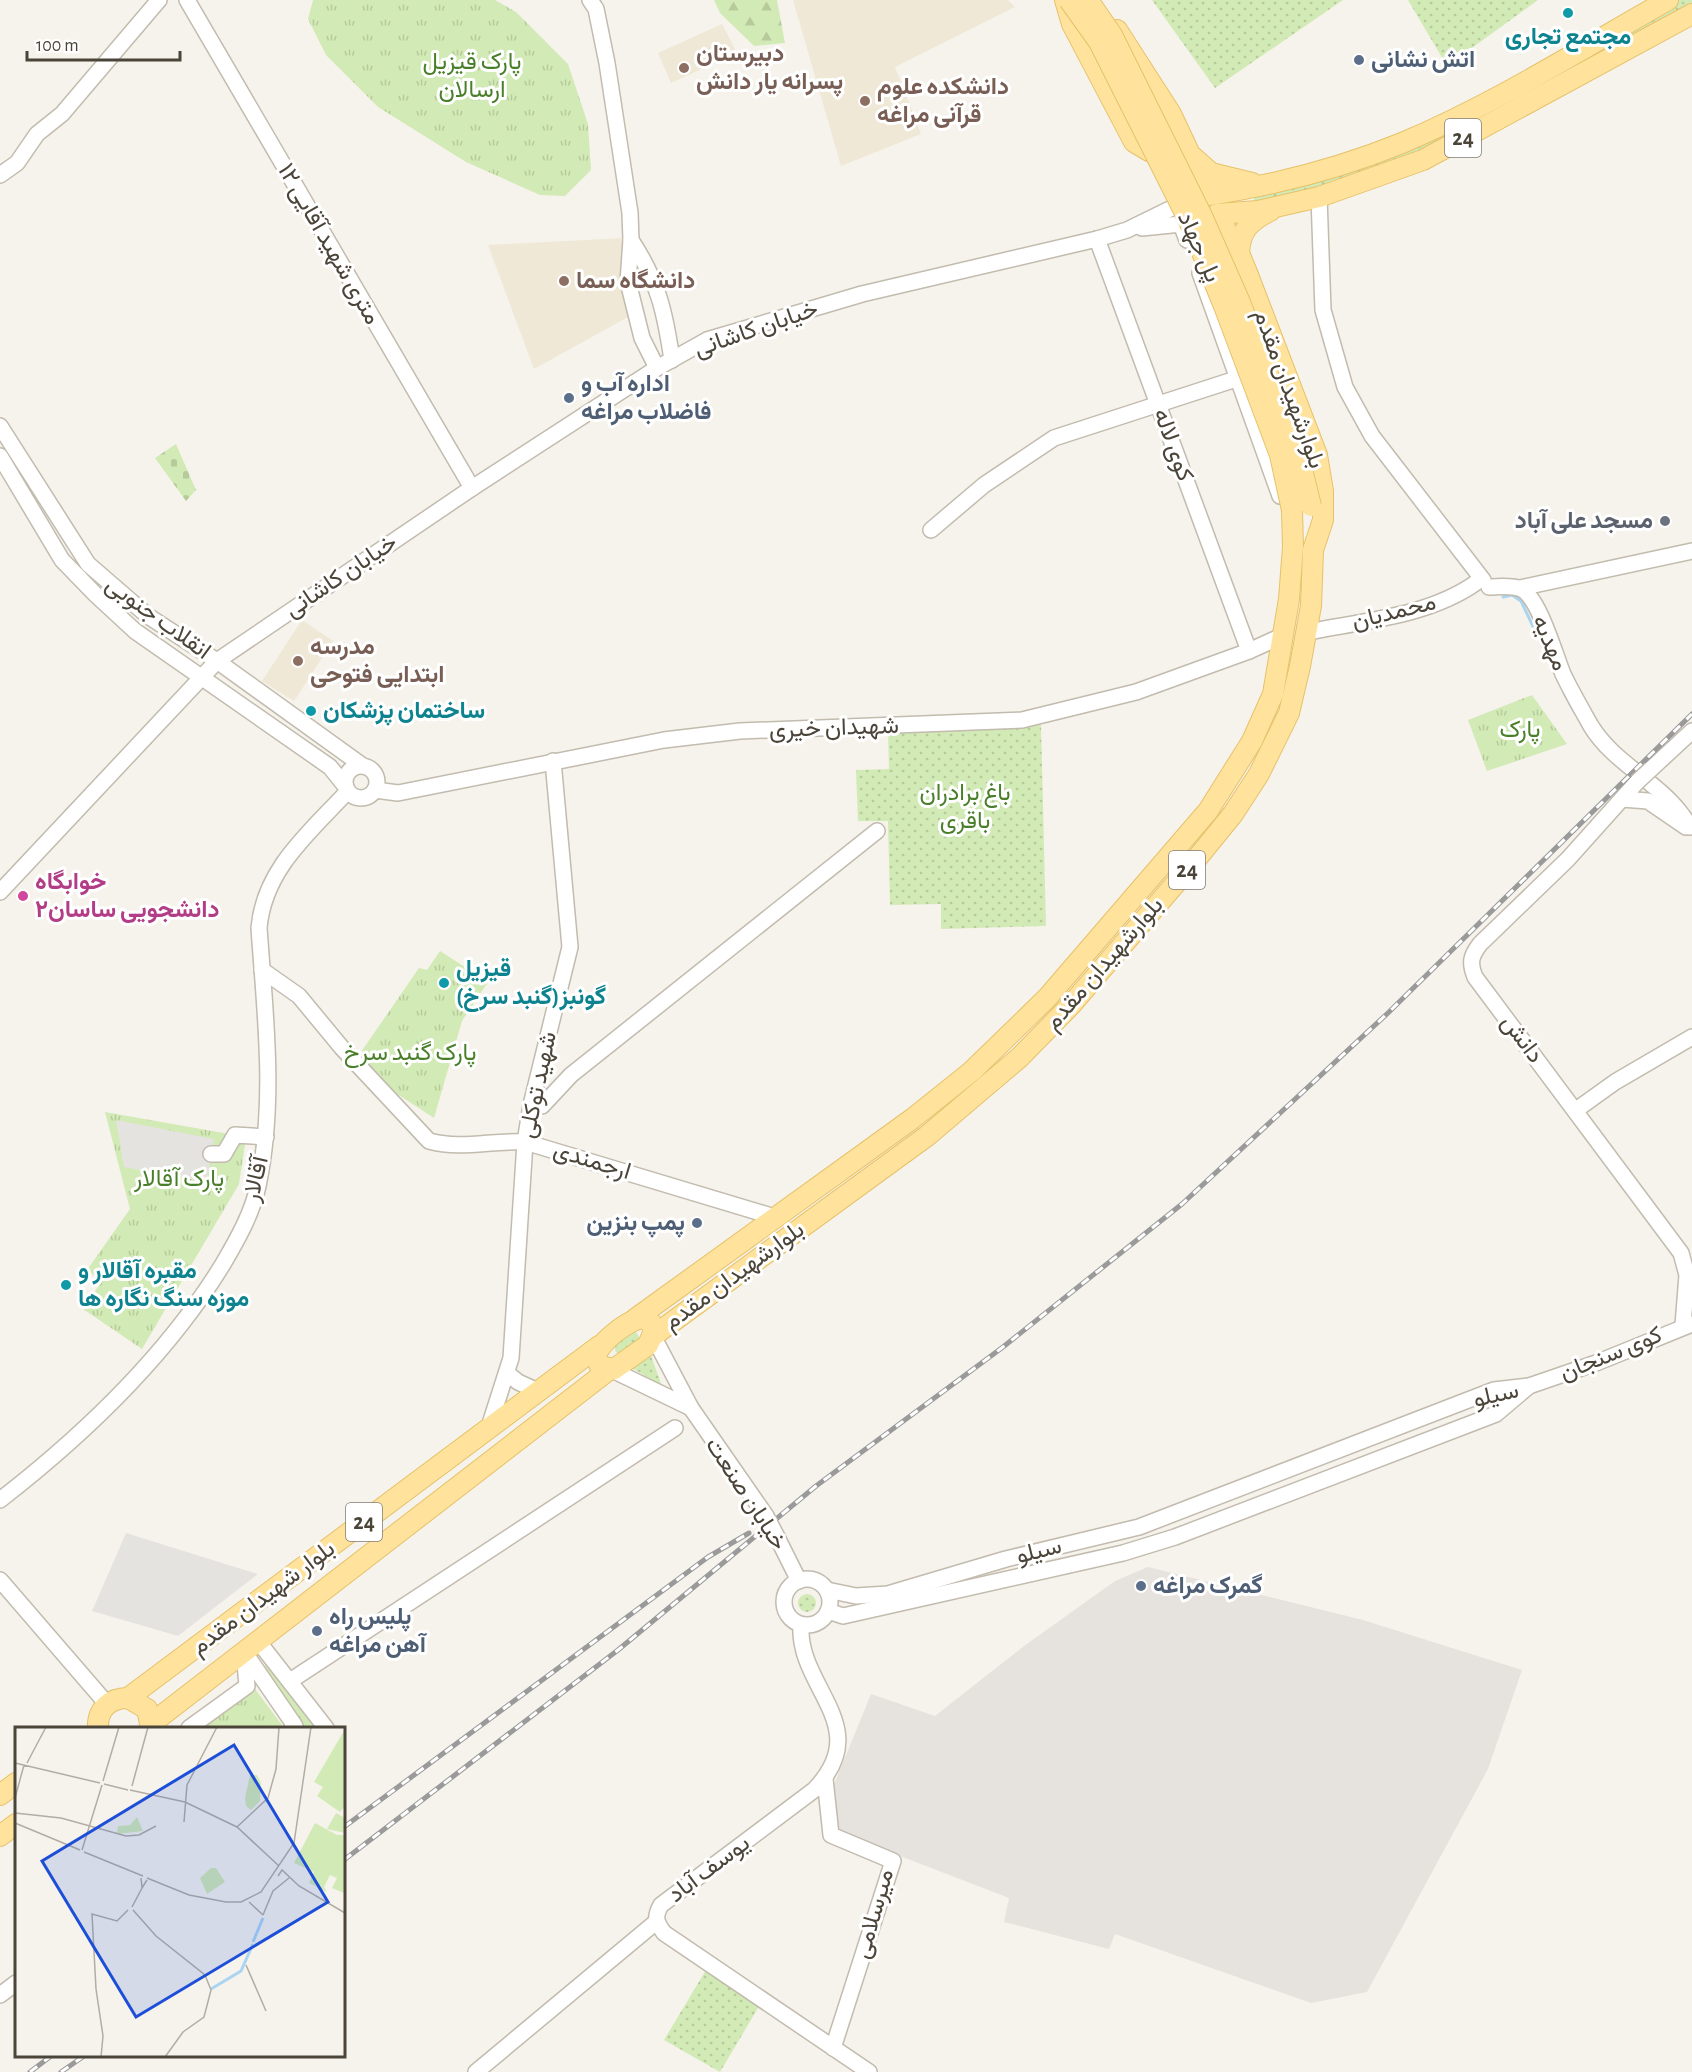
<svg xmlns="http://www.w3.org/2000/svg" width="1692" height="2072" font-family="'Alegreya Sans',Vazirmatn,sans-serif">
	<defs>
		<pattern id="grass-dots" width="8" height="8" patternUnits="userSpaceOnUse" patternTransform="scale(1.5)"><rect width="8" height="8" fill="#d2eab5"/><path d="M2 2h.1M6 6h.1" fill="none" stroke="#b6ca9c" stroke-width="1.8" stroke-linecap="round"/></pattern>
		<pattern id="forest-firs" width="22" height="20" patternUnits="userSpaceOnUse" patternTransform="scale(1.5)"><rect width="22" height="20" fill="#d2eab5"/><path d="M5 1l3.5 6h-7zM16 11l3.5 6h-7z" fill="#b6ca9c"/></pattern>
		<pattern id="cemetery-stones" width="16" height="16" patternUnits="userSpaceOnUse" patternTransform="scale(1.5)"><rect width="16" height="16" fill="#d2eab5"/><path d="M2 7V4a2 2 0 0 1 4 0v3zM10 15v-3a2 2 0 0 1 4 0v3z" fill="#b6ca9c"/></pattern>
		<pattern id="park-tufts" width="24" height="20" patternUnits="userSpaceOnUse" patternTransform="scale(1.5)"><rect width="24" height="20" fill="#d2eab5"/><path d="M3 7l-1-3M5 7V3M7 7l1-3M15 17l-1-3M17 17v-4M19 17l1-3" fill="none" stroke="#b6ca9c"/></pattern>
	</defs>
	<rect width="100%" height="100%" fill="#f6f3ec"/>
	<!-- industrial -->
	<polygon fill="#e6e2dd" points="1148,1567 1363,1620 1522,1670 1488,1769 1367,1992 1311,2003 1115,1934 1109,1949 1004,1922 1009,1898 838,1832 831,1792 871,1694 935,1716 1024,1646 1115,1581"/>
	<!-- education -->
	<g fill="#efe8d6">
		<polygon points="793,0 1008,0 1015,7 895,67 921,134 841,166"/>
		<polygon points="722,24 737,53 671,83 658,53"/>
		<polygon points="624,238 628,317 534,369 488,245"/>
		<polygon points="302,620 333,641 294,701 262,681"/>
	</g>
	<!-- grass -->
	<g fill="url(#grass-dots)">
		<polygon points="1152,0 1343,0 1215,88"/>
		<polygon points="1408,0 1538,0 1447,66"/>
		<polygon points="1677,0 1692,0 1692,7 1418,154 1341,182 1255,205 1253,194 1321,173"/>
		<polygon points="1041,725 1046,926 941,929 941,904 890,905 888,821 858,821 856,770 889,769 888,730"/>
		<polygon points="635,1330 640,1339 620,1355 615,1351 616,1342"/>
		<polygon points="650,1353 662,1386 632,1368"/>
		<circle cx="807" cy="1603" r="9"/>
		<polygon points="706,1970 761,2003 720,2072 664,2040"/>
	</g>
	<!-- forest -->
	<polygon fill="url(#forest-firs)" points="714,0 777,0 785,43 754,46 720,13"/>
	<!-- cemetery -->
	<polygon fill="url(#cemetery-stones)" points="176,444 196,490 186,501 155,458"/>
	<!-- park -->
	<g fill="url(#park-tufts)">
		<polygon points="313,0 495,0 516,12 568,64 588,124 591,170 565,196 540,195 466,162 378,107 326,55 308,19"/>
		<polygon points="1532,695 1567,744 1487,771 1468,720"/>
		<polygon points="440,951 488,982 462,1021 434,1118 385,1086 359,1055 419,968 427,970"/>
		<polygon points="105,1112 235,1135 247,1131 239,1184 142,1349 83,1309 102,1281 87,1270 130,1209"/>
		<polygon points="270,1662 319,1728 302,1728 304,1726 261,1669"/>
		<polygon points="252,1685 282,1725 277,1728 193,1728"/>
	</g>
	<!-- parking -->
	<g fill="#e5e3e0">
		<polygon points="116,1120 214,1139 207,1182 124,1167"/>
		<polygon points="126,1533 258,1574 178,1636 92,1611"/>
	</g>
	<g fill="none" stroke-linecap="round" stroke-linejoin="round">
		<!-- stream -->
		<g stroke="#a9d4f2" stroke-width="3">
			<polyline points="1503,597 1512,595 1521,601 1555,673"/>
			<polyline points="1564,693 1575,713"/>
		</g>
		<defs>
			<g id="minor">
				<polyline points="187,0 472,488"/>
				<polyline points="590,0 596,9 607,63 630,213 631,240 628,282 642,338 657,368"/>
				<polyline points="0,175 17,163 37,134 62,114 159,0"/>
				<polyline points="1319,197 1323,310 1345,387 1372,436 1483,580"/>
				<polyline points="1142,228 1181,224 1187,240"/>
				<polyline points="1097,239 1249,651"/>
				<path d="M631,240C658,281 665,312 672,360"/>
				<polyline points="1200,273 1280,496"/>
				<polyline points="0,426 88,564 148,616 217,661 363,766"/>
				<polyline points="0,456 62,560 96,595 135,631 330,767 346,787"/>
				<polyline points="931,530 984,485 1054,438 1239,378"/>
				<path d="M1489,587C1498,587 1512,585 1521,589C1539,597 1555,655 1563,674C1571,691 1582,710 1591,726C1616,767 1666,784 1690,827"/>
				<polyline points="1520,588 1692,551"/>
				<path d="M1308,632C1363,621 1430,616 1477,582"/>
				<circle cx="361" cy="782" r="16"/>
				<polyline points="1651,769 1692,731"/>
				<path d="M1637,782L1568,859L1480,944C1471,956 1469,962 1475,977L1681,1253L1687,1275L1683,1325"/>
				<polyline points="375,790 398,793 664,740 740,731 1022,720 1136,692 1249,651 1284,635"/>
				<polyline points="1622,799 1648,801 1686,827"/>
				<polyline points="0,892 217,661 472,488 657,368 707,340 862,294 1097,239 1127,230 1176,206"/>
				<path d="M262,970L299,996L342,1048L429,1141C462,1150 492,1140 525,1142L768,1215L771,1221"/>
				<polyline points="542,1106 571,1075 877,831"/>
				<polyline points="1576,1110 1615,1082 1692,1037"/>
				<polyline points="211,1154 224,1154 235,1135 266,1137"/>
				<polyline points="610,1369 691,1408 653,1336"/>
				<polyline points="507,1373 518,1382 540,1392"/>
				<polyline points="691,1408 766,1516"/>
				<polyline points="488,1430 511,1358 525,1142 531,1105 570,947 553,761"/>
				<path d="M0,1500C85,1434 166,1357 223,1264C237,1240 252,1214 258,1186C276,1100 265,1014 259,928C264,869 310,832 348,791"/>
				<polyline points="777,1537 799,1581"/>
				<circle cx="807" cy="1602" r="23"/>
				<polyline points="0,1580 107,1704"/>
				<polyline points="827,1590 856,1596 888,1594 1006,1559 1139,1527 1494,1390 1529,1386 1596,1363 1692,1324"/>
				<polyline points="828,1611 843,1616 1123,1553 1175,1537 1496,1414 1529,1386"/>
				<path d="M801,1625C797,1688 876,1726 814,1790L661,1905C654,1917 656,1922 664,1933L869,2072"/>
				<polyline points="258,1641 326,1728"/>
				<polyline points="245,1653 295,1726 292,1728"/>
				<polyline points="290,1681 675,1428"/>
				<polyline points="189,1728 247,1686 244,1652"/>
				<polyline points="825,1779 831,1835 893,1861 833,2048"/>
				<polyline points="0,1995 16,1983"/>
				<polyline points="476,2072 656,1922"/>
			</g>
			<g id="major">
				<polyline points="1065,0 1072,24 1134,142 1149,151 1165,147"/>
				<path d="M1117,30L1171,114L1209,195C1274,185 1341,168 1402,143C1495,104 1581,49 1668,0"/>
				<polyline points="1193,157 1211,173 1252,183"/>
				<path d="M1239,253C1240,230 1250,221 1270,211"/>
				<path d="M644,1318L651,1323L654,1331L648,1345L614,1369L600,1366L596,1358C596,1344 630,1318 644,1318Z"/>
				<polyline points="635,1319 912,1119 972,1071 1047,998 1208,811 1252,741 1273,694 1289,599 1293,547 1292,510"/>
				<polyline points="653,1336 927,1136 1019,1058 1071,1005 1194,862 1233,814 1259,774 1289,713 1300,666 1311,606 1313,550 1323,520 1323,491 1317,455 1248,275 1239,253 1217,214 1258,211 1319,197 1423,160 1692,14"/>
				<polyline points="128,1698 599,1346"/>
				<polyline points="152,1723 610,1369"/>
				<path d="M98,1728C97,1709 110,1698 128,1698L147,1709L151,1728"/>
				<polyline points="0,1795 16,1783"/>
				<polyline points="0,1836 16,1824"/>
			</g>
		</defs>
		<!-- minor casing -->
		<use href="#minor" stroke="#c2bbae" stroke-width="18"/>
		<!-- major casing -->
		<use href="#major" stroke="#e6c16a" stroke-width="22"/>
		<!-- minor -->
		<use href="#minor" stroke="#fff" stroke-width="15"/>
		<!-- major -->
		<use href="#major" stroke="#ffe39c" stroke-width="20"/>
		<defs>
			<g id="rail">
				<polyline points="344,1827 708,1557 749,1533"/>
				<polyline points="344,1860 618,1650 816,1486 1003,1347 1182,1204 1389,1012 1692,714"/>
				<polyline points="30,2072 51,2056"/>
				<polyline points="61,2072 84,2056"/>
			</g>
		</defs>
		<!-- rail casing -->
		<use href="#rail" stroke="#9a9a9a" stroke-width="5"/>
		<!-- rail -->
		<use href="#rail" stroke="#fff" stroke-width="3" stroke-dasharray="9" stroke-linecap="butt"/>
		<defs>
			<g id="minor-bridge">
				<polyline points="1637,782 1651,769"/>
				<polyline points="766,1516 777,1537"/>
			</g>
			<g id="major-bridge">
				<polyline points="1069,0 1099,42 1190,223 1224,306 1280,455 1292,510"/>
				<polyline points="1088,0 1112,35 1202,216 1239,300 1297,449 1311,506"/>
			</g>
		</defs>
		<!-- minor-bridge casing -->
		<use href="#minor-bridge" stroke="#c2bbae" stroke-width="18" stroke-linecap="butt"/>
		<!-- major-bridge casing -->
		<use href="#major-bridge" stroke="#e6c16a" stroke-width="22" stroke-linecap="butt"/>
		<!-- minor-bridge -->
		<use href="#minor-bridge" stroke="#fff" stroke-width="15"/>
		<!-- major-bridge -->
		<use href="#major-bridge" stroke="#ffe39c" stroke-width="20"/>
	</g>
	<!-- markers -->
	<g fill="#0f9aa8" stroke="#fff" stroke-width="2">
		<circle cx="1568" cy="13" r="6"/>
		<circle cx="311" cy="711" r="6"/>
		<circle cx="444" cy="983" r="6"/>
		<circle cx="66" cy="1285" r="6"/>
	</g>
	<g fill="#5c6f8a" stroke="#fff" stroke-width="2">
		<circle cx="1359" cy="60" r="6"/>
		<circle cx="569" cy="398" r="6"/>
		<circle cx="697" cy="1223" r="6"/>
		<circle cx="1141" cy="1586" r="6"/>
		<circle cx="317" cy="1631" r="6"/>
	</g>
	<g fill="#8d6e63" stroke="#fff" stroke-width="2">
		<circle cx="684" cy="68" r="6"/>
		<circle cx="865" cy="101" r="6"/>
		<circle cx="564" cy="281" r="6"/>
		<circle cx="298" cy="661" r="6"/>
	</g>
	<circle fill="#6b7280" stroke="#fff" stroke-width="2" cx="1665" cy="521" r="6"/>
	<circle fill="#d1479c" stroke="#fff" stroke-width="2" cx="23" cy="896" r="6"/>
	<g text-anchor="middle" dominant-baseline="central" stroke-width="6" stroke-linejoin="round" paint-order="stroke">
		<!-- shield labels -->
		<g fill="#fff" stroke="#817c74" stroke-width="1.5">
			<rect x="1445" y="119" width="36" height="38" rx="4.5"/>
			<rect x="1169" y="851" width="36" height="38" rx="4.5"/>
			<rect x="346" y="1503" width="36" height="38" rx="4.5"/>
		</g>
		<g font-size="22" font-weight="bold" fill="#4b4439">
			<text x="1463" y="138">24</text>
			<text x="1187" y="870">24</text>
			<text x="364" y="1522">24</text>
		</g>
		<!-- culture labels -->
		<g font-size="24" font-weight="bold" fill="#0d838f" stroke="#fff" text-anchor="start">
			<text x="1568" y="37" text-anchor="middle">مجتمع تجاری</text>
			<text x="323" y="711">ساختمان پزشکان</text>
			<text x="456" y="969">قیزیل<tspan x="456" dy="28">گونبز(گنبد سرخ)</tspan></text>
			<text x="78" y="1271">مقبره آقالار و<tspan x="78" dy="28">موزه سنگ نگاره ها</tspan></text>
		</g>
		<!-- education labels -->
		<g font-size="24" font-weight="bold" fill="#785e54" stroke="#fff" text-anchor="start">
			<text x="696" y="54">دبیرستان<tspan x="696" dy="28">پسرانه یار دانش</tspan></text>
			<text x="877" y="87">دانشکده علوم<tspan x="877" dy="28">قرآنی مراغه</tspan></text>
			<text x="576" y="281">دانشگاه سما</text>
			<text x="310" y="647">مدرسه<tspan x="310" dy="28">ابتدایی فتوحی</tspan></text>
		</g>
		<!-- service labels -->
		<g font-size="24" font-weight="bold" fill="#4e5e75" stroke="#fff" text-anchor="start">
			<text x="1371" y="60">اتش نشانی</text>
			<text x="581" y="384">اداره آب و<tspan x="581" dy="28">فاضلاب مراغه</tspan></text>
			<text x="685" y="1223" text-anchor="end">پمپ بنزین</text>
			<text x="1153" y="1586">گمرک مراغه</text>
			<text x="329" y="1617">پلیس راه<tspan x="329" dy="28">آهن مراغه</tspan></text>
		</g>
		<!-- park labels -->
		<g font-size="24" fill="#4a7f2a" stroke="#fff">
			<text x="472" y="62">پارک قیزیل<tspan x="472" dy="28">ارسالان</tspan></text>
			<text x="1520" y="730">پارک</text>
			<text x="965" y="793">باغ برادران<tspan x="965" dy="28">باقری</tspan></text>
			<text x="410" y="1053">پارک گنبد سرخ</text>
			<text x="179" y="1179">پارک آقالار</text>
		</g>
		<!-- street labels -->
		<g font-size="24" fill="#4b4439" stroke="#fff">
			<text transform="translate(329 244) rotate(60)">۱۲ متری شهید آقایی</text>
			<text transform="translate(1199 247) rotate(66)">پل جهاد</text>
			<text transform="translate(756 329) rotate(-19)">خیابان کاشانی</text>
			<text transform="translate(1289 389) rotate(70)">بلوارشهیدان مقدم</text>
			<text transform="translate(1173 445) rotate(70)">کوی لاله</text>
			<text transform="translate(341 576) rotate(-34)">خیابان کاشانی</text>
			<text transform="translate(1394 612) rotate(-14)">محمدیان</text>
			<text transform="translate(158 618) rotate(36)">انقلاب جنوبی</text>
			<text transform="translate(1550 643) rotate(67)">مهدیه</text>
			<text transform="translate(834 728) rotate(-2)">شهیدان خیری</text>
			<text transform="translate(1104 964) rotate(-49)">بلوارشهیدان مقدم</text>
			<text transform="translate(1522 1039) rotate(53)">دانش</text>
			<text transform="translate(538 1085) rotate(-78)">شهید توکلی</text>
			<text transform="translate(592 1161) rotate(17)">ارجمندی</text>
			<text transform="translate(256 1179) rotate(-77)">آقالار</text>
			<text transform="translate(734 1276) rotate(-36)">بلوارشهیدان مقدم</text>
			<text transform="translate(1611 1354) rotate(-22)">کوی سنجان</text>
			<text transform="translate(1496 1395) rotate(-13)">سیلو</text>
			<text transform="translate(746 1494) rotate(57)">خیابان صنعت</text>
			<text transform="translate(1039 1551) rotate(-14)">سیلو</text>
			<text transform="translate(263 1598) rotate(-37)">بلوار شهیدان مقدم</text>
			<text transform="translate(709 1869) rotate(-37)">یوسف آباد</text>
			<text transform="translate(874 1914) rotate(-74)">میرسلامی</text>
		</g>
		<!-- worship labels -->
		<g font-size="24" font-weight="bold" fill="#5b616d" stroke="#fff" text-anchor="end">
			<text x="1653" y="521">مسجد علی آباد</text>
		</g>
		<!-- hotel labels -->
		<g font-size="24" font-weight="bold" fill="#b23c85" stroke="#fff" text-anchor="start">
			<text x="35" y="882">خوابگاه<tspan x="35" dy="28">دانشجویی ساسان۲</tspan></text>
		</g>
	</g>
	<!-- overview -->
	<g transform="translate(15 1727)">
		<rect width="330" height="330" fill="#f6f3ec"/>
		<path d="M330,2V79L325,85L302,69L308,60L299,55ZM300,96L322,108H330L329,166L317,161L322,151L315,148L309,160L312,165L294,156L299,145L279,136ZM196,141H201L210,155L192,167L185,151Z" fill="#d2eab5"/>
		<path d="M235,48H242L246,56L245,74L236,83L231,79L230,71ZM321,86L330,91V106L312,102ZM122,90L128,104L102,107L103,99L115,98Z" fill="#d2eab5"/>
		<path fill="none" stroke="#a9d4f2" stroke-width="3" d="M238,215L248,191M196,262L226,244L238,217"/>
		<path fill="none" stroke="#b2ada4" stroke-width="1.5" d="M0,36L85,56M12,36L31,0M88,54L104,0M89,57L113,63M117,59L133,0M115,63L170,75L222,100L264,139M0,71L9,38M0,86L46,91L111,109L124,108L141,99M169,95L172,58L202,0M0,96L65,123M222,100L253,71L261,42L264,0M67,123L87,58M69,125L128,149M263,149L267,143L284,159L330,186M126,151L127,161L132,153M132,151L174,168L211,175H226L246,165L279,116L296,0M234,175L248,188M117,180L127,161M118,183L141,209L190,248L196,263L189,290L168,305L150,330M248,188L258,164L274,151M231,238L251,284M81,262L77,187L102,194L113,183M81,262L88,309L86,330"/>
		<path fill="#1d4ed8" fill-opacity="0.15" stroke="#1d4ed8" stroke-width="3" d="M219,18L313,175L121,290L27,134Z"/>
		<rect width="330" height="330" fill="none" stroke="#4b4439" stroke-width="3"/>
	</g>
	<!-- scale -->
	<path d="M27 51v9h153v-9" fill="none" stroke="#4b4439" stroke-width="3"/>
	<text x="36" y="51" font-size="18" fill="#4b4439" stroke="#ffffff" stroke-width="4.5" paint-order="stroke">100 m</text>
</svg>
